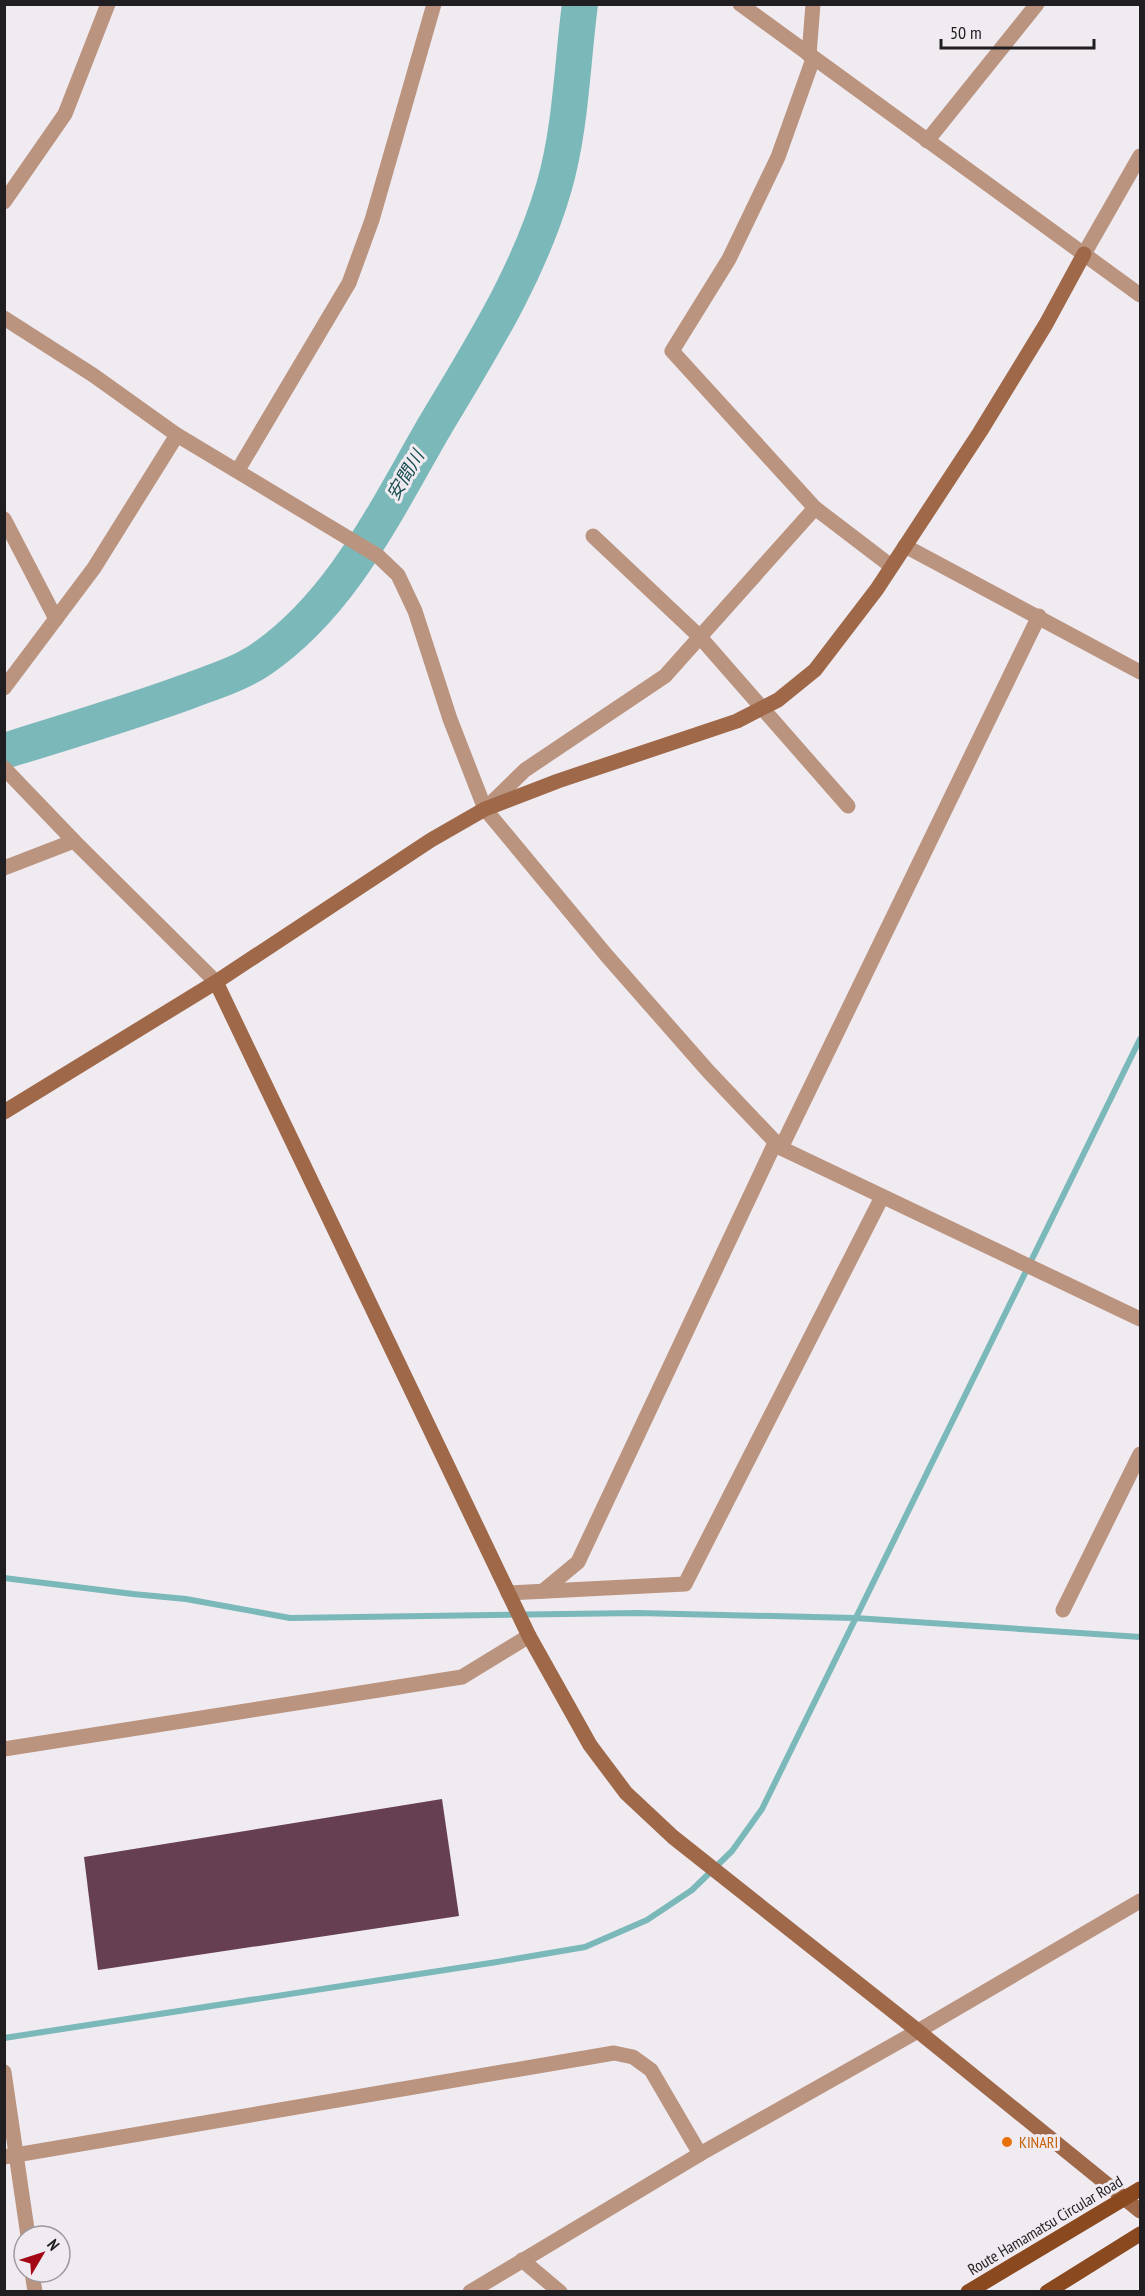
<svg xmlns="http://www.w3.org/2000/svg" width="1145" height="2296" font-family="'PT Sans Narrow','Noto Sans JP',sans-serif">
	<rect width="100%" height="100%" fill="#f0eaf1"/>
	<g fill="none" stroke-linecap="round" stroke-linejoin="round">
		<!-- stream -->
		<g stroke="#7bb8b9" stroke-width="6">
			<polyline points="4,1578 133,1594 186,1599 290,1618 638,1613 855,1618 1140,1637"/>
			<polyline points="4,2038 497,1962 585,1947 647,1920 692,1890 732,1851 762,1809 1140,1039"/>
		</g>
		<!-- river -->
		<path stroke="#7bb8b9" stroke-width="36" d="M4,751C66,732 129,713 189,691C213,682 239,674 260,660C341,605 385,512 433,429C480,350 528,276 554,187C571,128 572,65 580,4"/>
	</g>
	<!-- building -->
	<polygon fill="#673f53" points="442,1799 459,1916 98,1970 84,1857"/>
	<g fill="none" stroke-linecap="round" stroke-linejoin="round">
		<!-- street -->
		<g stroke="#ba947f" stroke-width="15">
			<polyline points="740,4 1140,295"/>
			<polyline points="809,55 813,4"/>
			<polyline points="813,59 778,157 729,259 672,351 815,508 891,566"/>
			<polyline points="927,141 1037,4"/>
			<polyline points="4,202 65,114 108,4"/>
			<polyline points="1084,254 1140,156"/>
			<polyline points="4,318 93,375 177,435 378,556 398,575 415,611 450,719 485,809 607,956 708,1071 781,1148 1140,1319"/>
			<polyline points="238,470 349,283 372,220 434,4"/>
			<polyline points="4,519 56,619"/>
			<polyline points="593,536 700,637 848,806"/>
			<polyline points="905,546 1140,672"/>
			<polyline points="4,688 94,568 177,435"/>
			<polyline points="4,768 74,841 216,982"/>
			<polyline points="485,809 525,770 665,676 815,508"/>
			<polyline points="4,868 74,841"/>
			<polyline points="781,1148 1039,616"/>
			<polyline points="543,1591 578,1562 775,1143"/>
			<polyline points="508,1593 685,1584 882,1197"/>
			<polyline points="1063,1610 1140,1454"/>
			<polyline points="4,1749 462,1677 529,1636"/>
			<polyline points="4,2072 28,2236"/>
			<polyline points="4,2157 614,2053 633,2057 651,2070 700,2154"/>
			<polyline points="522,2260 560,2292"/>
			<polyline points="32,2272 35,2292"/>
			<polyline points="470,2292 700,2154 918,2031 1140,1901"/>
		</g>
		<!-- secondary -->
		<g stroke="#9f6949" stroke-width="15">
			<polyline points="216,982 529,1636 590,1745 626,1793 673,1837 918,2031 1140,2211"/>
			<polyline points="4,1112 216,982 431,840 485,809 558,781 737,721 778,700 815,670 877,589 980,432 1046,324 1084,254"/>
		</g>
		<!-- primary -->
		<g stroke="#8a491e" stroke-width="15">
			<polyline points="968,2292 1140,2189"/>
			<polyline points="1047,2292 1140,2234"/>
		</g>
	</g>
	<!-- markers -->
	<circle fill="#e8710a" stroke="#f0eaf1" stroke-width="2" cx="1007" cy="2142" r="6"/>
	<g text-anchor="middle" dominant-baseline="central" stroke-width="6" stroke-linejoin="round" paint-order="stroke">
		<!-- food labels -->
		<g font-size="16" fill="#c56008" stroke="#f0eaf1" text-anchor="start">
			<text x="1019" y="2142">KINARI</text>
		</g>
		<!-- street labels -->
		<g font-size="16" fill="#211e21" stroke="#f0eaf1">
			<text transform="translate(1045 2225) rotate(-31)">Route Hamamatsu Circular Road</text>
		</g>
		<!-- water labels -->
		<g font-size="18" font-style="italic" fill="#164d4e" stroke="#f0eaf1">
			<text transform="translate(405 475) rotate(-59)">安間川</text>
		</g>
	</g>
	<!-- border -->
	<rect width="1145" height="2296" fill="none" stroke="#211e21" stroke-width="12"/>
	<!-- north arrow -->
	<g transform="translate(42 2254) rotate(51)"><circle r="28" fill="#f0eaf1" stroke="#9d989e" stroke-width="1.5"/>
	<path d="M0-4.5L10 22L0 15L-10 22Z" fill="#a30814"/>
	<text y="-9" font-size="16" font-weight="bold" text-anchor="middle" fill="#211e21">N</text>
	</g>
	<!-- scale -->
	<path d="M941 39v9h153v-9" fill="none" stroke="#211e21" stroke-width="3"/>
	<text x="950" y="39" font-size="18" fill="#211e21" stroke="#f0eaf1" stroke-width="4.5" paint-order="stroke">50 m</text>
</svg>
